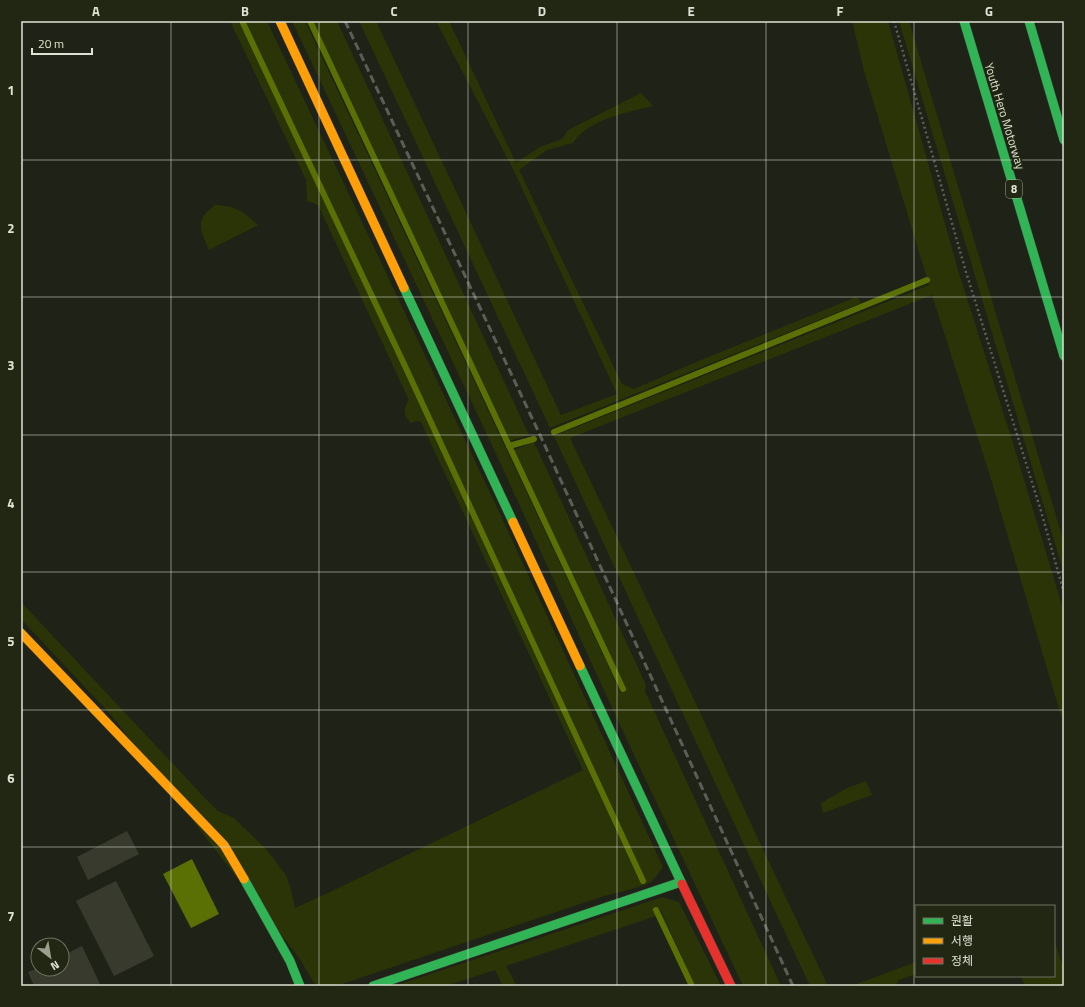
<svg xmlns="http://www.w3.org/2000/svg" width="1085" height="1007" font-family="'Titillium Web','Noto Sans KR',sans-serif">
	<rect width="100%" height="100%" fill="#1f2217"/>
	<!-- green -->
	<g fill="#2a3407">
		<path d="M230,21H239L401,365L638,878L641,879L642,877L481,526L244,21H267L501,516L663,867C659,872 656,878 651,882C640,888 615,893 601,897L336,986H316L299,958L111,715L21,619V602L204,797L218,811L234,818L267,850L286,875L291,890L295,908L326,894L583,770L421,422L416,421L411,423C403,416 403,408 409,400L318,205L307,201L306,180Z"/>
		<polygon points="292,21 305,21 621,693 626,690 514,450 534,442 646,685 645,691 781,986 743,986 618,721 498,458"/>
		<polygon points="313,21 337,21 529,435 509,441"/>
		<path d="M359,21H376L561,415L617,394L514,171L436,21H449L516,163L540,147L562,139L568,130L641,93L653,106C626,113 589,119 573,143L547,150L519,170L622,384L634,389L696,362L849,300L856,296L861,303L550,428Z"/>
		<polygon points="852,21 888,21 958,270 1013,443 1064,612 1064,726 990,476 932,295 570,438 692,695 759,841 828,986 810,986 639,620 554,436 929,285 864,71"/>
		<polygon points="899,21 909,21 1054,509 1064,543 1064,574"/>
		<path d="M215,205C236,206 243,211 258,225L209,250C200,230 194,220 215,205Z"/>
		<polygon points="866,781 872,795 823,813 821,803 847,788"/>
		<polygon points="662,897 679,902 721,986 695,986 660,909 655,907 653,911 656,916 506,966 517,986 503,986 495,970 446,986 394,986"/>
		<polygon points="1054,939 1064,970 1064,986 1025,986 1021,976 1054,976"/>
		<polygon points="916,962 916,974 899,980 895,986 887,985 885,986 851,986"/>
	</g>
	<!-- water -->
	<polygon fill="#5a7004" points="192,859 219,914 191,928 163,874"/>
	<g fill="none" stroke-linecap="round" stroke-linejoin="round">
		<!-- stream -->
		<g stroke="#5a7004" stroke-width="6">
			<polyline points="242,21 404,364 643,881"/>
			<polyline points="310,21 623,689"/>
			<polyline points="554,432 927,280"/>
			<polyline points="509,446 534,439"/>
			<polyline points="656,910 692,986"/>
		</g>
	</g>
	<!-- building -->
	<g fill="#373a2c">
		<polygon points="127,831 139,854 88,880 77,857"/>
		<polygon points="116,881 154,956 114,976 76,901"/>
		<polygon points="82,946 100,984 95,986 34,986 28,972 38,968 38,969 62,969 62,956"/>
	</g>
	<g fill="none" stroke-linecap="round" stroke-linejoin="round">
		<defs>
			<g id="fast">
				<polyline points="964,21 1064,356"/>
				<polyline points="1029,21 1064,140"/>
				<polyline points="404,288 513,522"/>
				<polyline points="580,666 682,884"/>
				<polyline points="244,879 290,961 300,986"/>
				<polyline points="373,986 681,882"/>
			</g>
			<g id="slow">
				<polyline points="280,21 404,288"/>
				<polyline points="513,522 580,666"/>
				<polyline points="21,633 224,845 244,879"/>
			</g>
			<polyline id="jam" points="682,884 731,986"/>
		</defs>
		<!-- fast casing -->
		<use href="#fast" stroke="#3c3e36" stroke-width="10"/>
		<!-- slow casing -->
		<use href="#slow" stroke="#3c3e36" stroke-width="10"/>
		<!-- jam casing -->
		<use href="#jam" stroke="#3c3e36" stroke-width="10"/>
		<!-- path -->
		<polyline stroke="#5d5f58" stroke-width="2.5" stroke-dasharray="2 3" stroke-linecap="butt" points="894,21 966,272 1041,511 1064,593"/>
		<!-- fast -->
		<use href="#fast" stroke="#30b455" stroke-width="9"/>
		<!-- slow -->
		<use href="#slow" stroke="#ff9f0a" stroke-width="9"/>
		<!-- jam -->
		<use href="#jam" stroke="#e5322d" stroke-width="9"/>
		<!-- rail -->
		<polyline stroke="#5b5e56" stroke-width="3" stroke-dasharray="8 4" stroke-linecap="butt" points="345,21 540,435 793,986"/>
	</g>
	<!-- grid -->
	<path fill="none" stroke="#dee2d5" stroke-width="1" stroke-opacity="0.55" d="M171,21V986M319,21V986M468,21V986M617,21V986M766,21V986M914,21V986M21,160H1064M21,297H1064M21,435H1064M21,572H1064M21,710H1064M21,847H1064"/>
	<g text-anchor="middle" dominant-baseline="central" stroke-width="4" stroke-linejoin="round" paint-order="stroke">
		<!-- shield labels -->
		<rect fill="#212712" stroke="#a5aa9a" stroke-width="1" x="1006" y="180" width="16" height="18" rx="3"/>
		<g font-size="11" font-weight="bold" fill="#dee2d5">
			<text x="1014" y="189">8</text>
		</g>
		<!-- street labels -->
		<g font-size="12" fill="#dee2d5" stroke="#212712">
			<text transform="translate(1005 116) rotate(73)">Youth Hero Motorway</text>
		</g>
	</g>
	<!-- border -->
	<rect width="1085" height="1007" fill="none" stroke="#212712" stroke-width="44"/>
	<!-- legend -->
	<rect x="915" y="905" width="140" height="72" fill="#212712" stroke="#6d7260"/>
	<rect x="923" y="918" width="20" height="6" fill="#30b455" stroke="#6d7260"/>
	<text x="951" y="925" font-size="12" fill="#dee2d5">원활</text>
	<rect x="923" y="938" width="20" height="6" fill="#ff9f0a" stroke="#6d7260"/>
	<text x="951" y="945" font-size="12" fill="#dee2d5">서행</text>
	<rect x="923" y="958" width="20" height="6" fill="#e5322d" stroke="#6d7260"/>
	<text x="951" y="965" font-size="12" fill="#dee2d5">정체</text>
	<!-- north arrow -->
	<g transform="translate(50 957) rotate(149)"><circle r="19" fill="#212712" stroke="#6d7260"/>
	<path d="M0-3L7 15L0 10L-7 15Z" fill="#9b9f92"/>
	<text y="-6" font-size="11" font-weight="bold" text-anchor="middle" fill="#dee2d5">N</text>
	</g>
	<!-- scale -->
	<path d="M32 48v6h60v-6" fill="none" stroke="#dee2d5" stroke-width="2"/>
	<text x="38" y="48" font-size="12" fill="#dee2d5" stroke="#212712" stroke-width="3" paint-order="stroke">20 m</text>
	<rect x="22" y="22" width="1041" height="963" fill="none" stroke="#dee2d5" stroke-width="1.5"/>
	<g font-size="13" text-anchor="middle" font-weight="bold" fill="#dee2d5">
		<text x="96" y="16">A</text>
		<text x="245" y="16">B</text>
		<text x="394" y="16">C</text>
		<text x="542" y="16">D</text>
		<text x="691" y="16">E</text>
		<text x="840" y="16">F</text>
		<text x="989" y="16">G</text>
		<text x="11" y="95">1</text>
		<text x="11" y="233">2</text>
		<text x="11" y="370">3</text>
		<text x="11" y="508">4</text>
		<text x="11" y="646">5</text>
		<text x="11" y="783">6</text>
		<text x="11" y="921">7</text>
	</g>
</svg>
